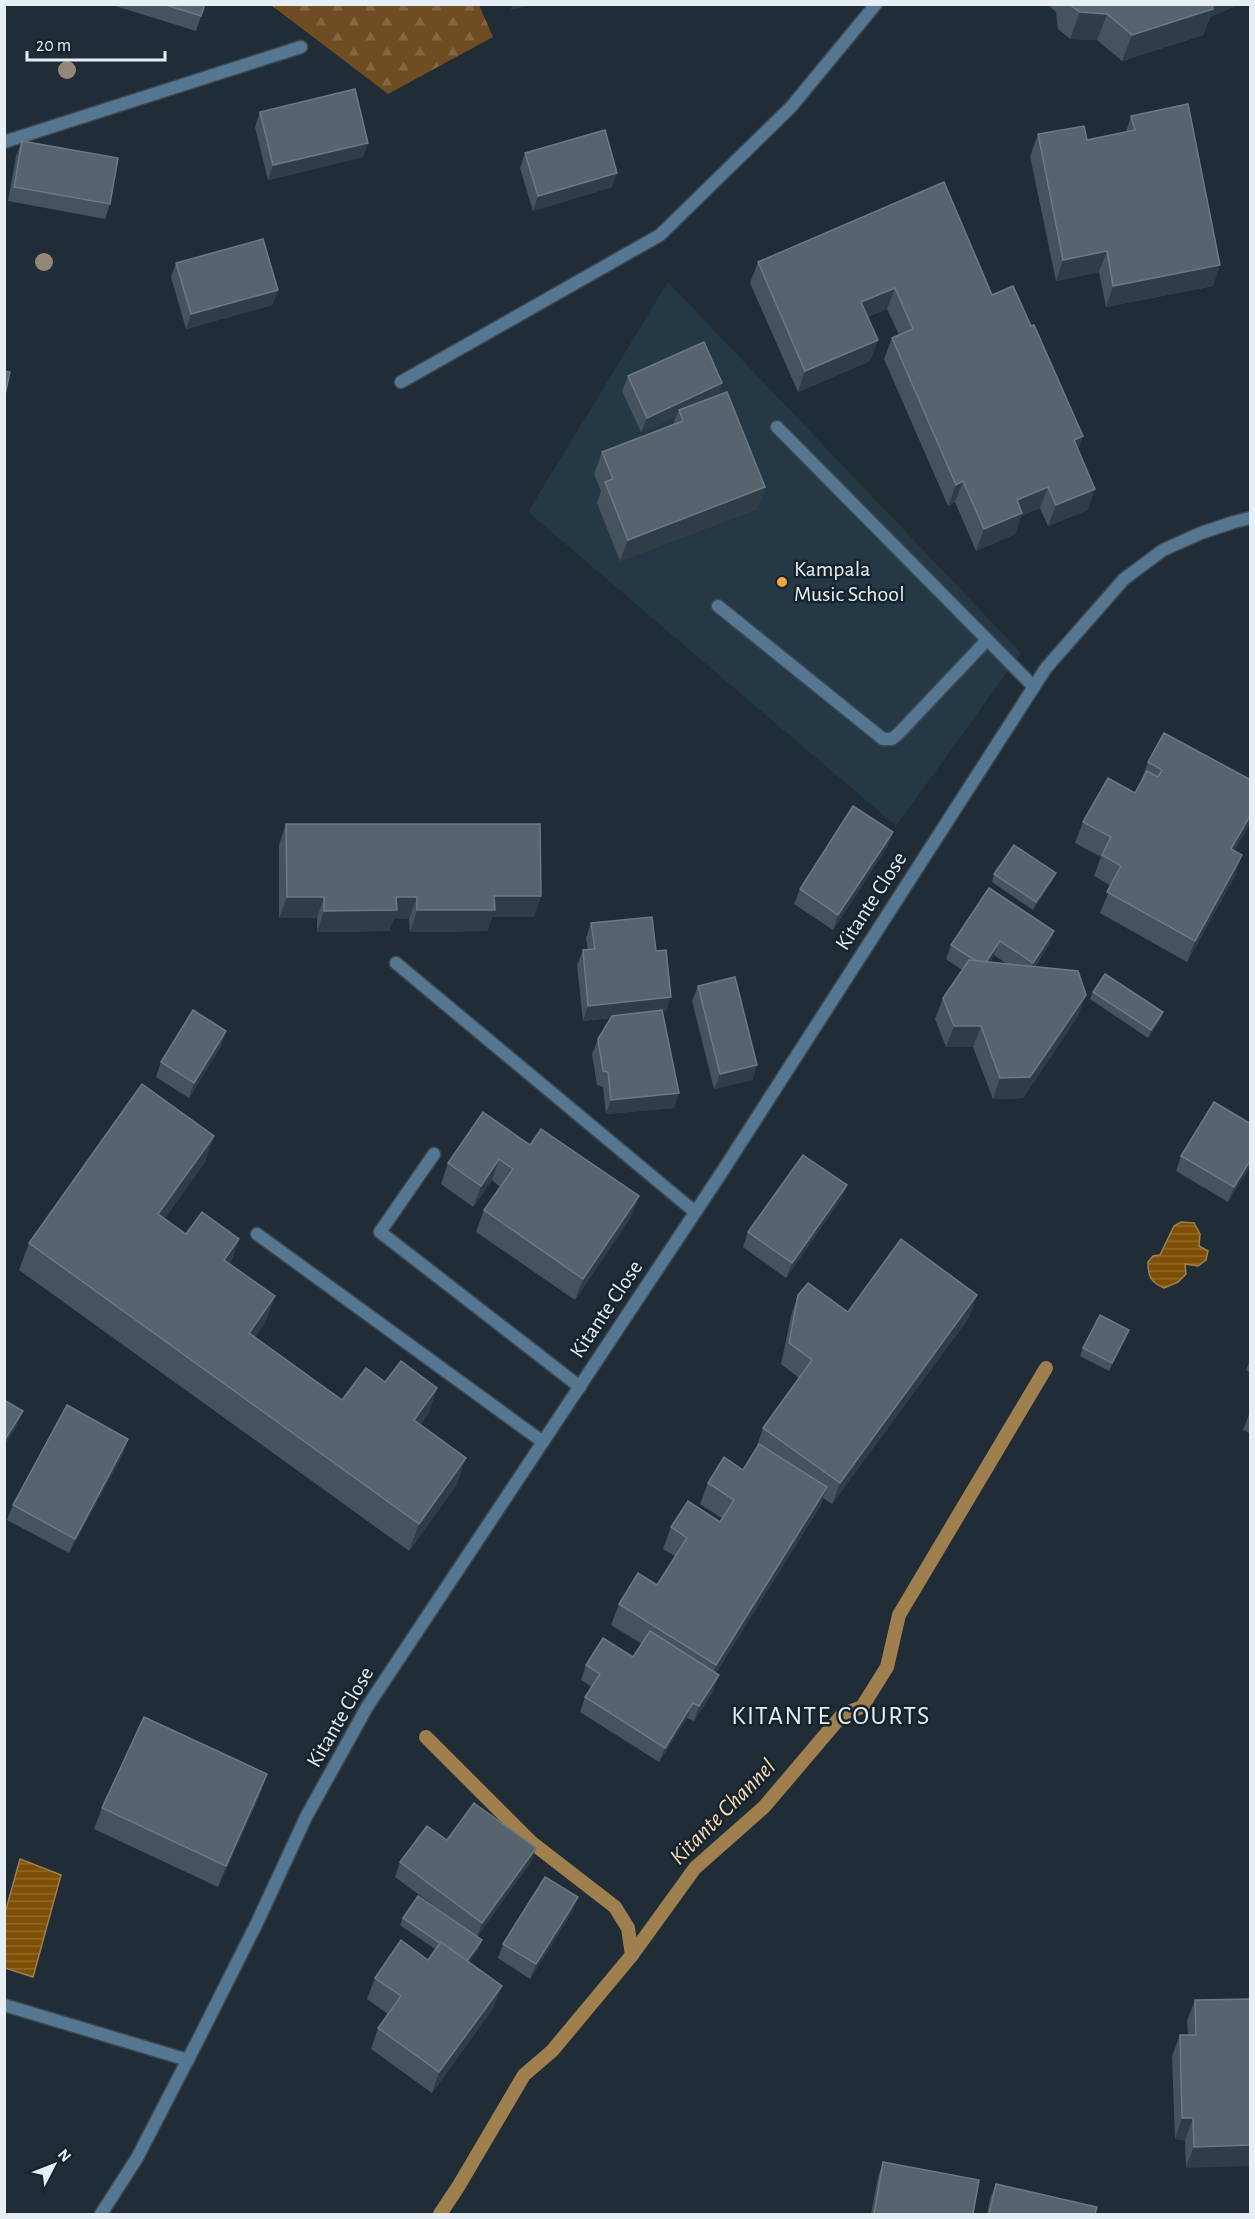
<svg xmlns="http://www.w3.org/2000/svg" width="1255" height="2219" font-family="'Alegreya Sans',sans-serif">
	<defs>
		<pattern id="forest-firs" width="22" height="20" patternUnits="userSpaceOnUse" patternTransform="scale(1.5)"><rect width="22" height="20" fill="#704c22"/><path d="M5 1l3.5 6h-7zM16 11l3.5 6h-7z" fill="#846643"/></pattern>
		<pattern id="water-rules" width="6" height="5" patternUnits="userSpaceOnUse" patternTransform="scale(1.5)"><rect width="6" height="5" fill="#7e4f05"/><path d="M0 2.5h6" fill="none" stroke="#90692a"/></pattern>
	</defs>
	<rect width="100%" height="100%" fill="#202d37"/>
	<!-- built -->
	<polygon fill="#253846" points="668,282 1021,653 896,826 528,512"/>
	<!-- forest -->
	<polygon fill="url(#forest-firs)" points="271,5 479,5 493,37 388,94"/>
	<!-- water -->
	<g fill="url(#water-rules)" stroke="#9e7f4d" stroke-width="1.5">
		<path d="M1181,1222L1194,1223L1200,1234L1199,1246L1208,1251L1206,1260L1198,1266L1185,1264L1186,1274L1178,1282L1164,1288C1150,1282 1148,1276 1148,1262L1153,1256L1160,1255L1174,1226Z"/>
		<polygon points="20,1859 61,1875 33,1977 5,1968 5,1913"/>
	</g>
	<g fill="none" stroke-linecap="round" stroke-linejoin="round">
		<!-- stream -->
		<g stroke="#9e7f4d" stroke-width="14">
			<polyline points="426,1737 531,1842 615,1907 628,1928 632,1955"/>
			<polyline points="440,2214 458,2187 524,2075 552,2051 632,1955 695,1868 764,1807 843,1714 862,1707 887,1667 899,1615 1046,1368"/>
		</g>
		<defs>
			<g id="service">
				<polyline points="4,142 301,47"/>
				<polyline points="401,382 660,235 791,107 876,4"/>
				<polyline points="777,427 1034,687"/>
				<polyline points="718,606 883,739 892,739 899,733 987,640"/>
				<polyline points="396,963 695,1212"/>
				<polyline points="434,1154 380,1232 580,1387"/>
				<polyline points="257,1234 543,1442"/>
				<polyline points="4,2005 188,2060"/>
			</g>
			<polyline id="minor" points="101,2214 137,2158 197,2042 256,1925 306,1817 367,1707 720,1175 1046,668 1124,579 1163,550 1201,533 1234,522 1250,518"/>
		</defs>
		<!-- service casing -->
		<use href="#service" stroke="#3c4852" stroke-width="15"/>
		<!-- minor casing -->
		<use href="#minor" stroke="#3c4852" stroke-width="15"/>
		<!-- service -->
		<use href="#service" stroke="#557791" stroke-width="12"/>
		<!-- minor -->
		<use href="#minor" stroke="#557791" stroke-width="12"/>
	</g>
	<!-- trees -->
	<g fill="#958777">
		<circle cx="67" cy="70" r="9"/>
		<circle cx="44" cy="262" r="9"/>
	</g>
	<!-- wall -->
	<g fill="#45535d" fill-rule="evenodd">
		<polygon points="205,4 196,31 112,5 112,4"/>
		<polygon points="1047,4 1240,4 1210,17 1203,35 1122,61 1097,40 1070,39 1058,29 1056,12"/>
		<polygon points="260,112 368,143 363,157 268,180 255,127"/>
		<polygon points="1131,116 1213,286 1106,307 1099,272 1056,281 1030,156 1038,134 1087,140 1126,132"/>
		<polygon points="22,141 110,204 105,219 8,201 16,156"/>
		<polygon points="525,153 612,187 533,211 520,168"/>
		<polygon points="758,262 992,295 1031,326 1083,436 1078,449 1088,510 1048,526 1040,508 1021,516 1015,534 976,551 955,502 948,506 884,359 892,338 899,335 887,309 867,317 878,340 870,361 798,392 750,283"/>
		<polygon points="176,263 278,290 272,305 186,329 171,277"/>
		<polygon points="628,376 722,383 718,395 765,487 757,509 620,561 597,503 601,491 594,474 602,452 673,424 676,416 641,432 622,391"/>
		<polygon points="1164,733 1234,851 1235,876 1187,962 1100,913 1111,886 1094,876 1101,857 1075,843 1083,822 1135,793 1140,783 1148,762"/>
		<polygon points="286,824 534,917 492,917 487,931 410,932 409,919 394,918 389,931 317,932 317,918 279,918 279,845"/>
		<polygon points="893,832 887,847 833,930 794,904 800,889"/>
		<polygon points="994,874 1053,880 1033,910 992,882"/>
		<polygon points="591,923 656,951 666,1011 663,1012 674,1108 606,1114 603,1087 597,1085 592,1054 598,1039 611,1018 583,1021 577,965 583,950 588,950 586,938"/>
		<path d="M1054,931L1048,946L1035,967L1078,1016L1023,1098L993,1099L973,1047H946L935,1019L943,998L962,970L946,959L951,945ZM994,955L1007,964L990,962Z"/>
		<polygon points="698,986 757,1065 752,1080 714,1089 692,1001"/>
		<polygon points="1093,992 1160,1020 1148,1038 1090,999"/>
		<polygon points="226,1031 221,1046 189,1098 156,1077 161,1062"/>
		<polygon points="483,1112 631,1217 575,1300 476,1232 484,1210 500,1187 492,1180 473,1207 441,1184 448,1163"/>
		<polygon points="1251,1124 1251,1165 1228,1202 1176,1171 1181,1156"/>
		<polygon points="214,1136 205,1162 164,1219 186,1234 239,1239 230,1264 275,1296 265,1323 255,1337 342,1400 385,1382 437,1388 428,1414 420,1425 457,1484 409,1551 19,1270 29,1243"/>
		<polygon points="847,1185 841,1199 786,1278 743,1247 748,1232"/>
		<polygon points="798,1295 848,1312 970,1316 832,1504 823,1498 819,1508 716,1673 714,1690 694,1721 687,1718 659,1762 580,1712 585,1697 592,1687 581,1680 586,1665 633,1657 642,1644 611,1625 619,1604 657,1585 675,1556 663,1549 671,1527 720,1522 723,1519 700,1504 708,1483 743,1470 756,1449 763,1428 799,1378 781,1364 791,1316"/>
		<polygon points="1126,1338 1109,1371 1080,1356 1083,1348"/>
		<polygon points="1251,1358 1251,1373 1246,1370"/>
		<polygon points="1251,1409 1251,1434 1243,1430"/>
		<polygon points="123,1454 69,1553 7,1520 13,1505"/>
		<polygon points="260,1795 218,1887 94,1829 102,1808"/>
		<polygon points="447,1840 536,1848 530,1863 477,1937 479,1948 469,1962 494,2007 432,2093 371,2049 378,2028 388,2014 367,1999 375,1978 428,1960 435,1949 400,1925 403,1918 465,1929 395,1877 400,1862"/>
		<polygon points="578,1897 572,1912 530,1979 498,1958 503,1944"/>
		<polygon points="1251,1999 1186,2168 1185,2140 1175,2139 1172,2056 1180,2035 1188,2035 1187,2021 1195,2000"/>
		<polygon points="883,2162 973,2214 871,2214 878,2177"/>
		<polygon points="996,2184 1095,2214 987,2214 990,2198"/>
	</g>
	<!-- shaded-wall -->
	<g fill="#2f3d47">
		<polygon points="512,4 532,4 511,10"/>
		<polygon points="1206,4 1240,4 1210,17 1203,35 1122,61 1132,35"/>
		<polygon points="1080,12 1107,14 1097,40 1070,39"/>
		<polygon points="368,143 363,157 268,180 273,165"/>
		<polygon points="617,173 612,187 533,211 538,196"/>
		<polygon points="1107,251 1099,272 1056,281 1063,260"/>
		<polygon points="1220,265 1213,286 1106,307 1113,286"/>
		<polygon points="895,288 887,309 853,323 861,302"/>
		<polygon points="278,290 272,305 186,329 191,314"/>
		<polygon points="878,340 870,361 798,392 805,371"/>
		<polygon points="722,383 717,398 679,410 676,416 641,432 647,418"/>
		<polygon points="1083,436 1075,457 1074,440"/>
		<polygon points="963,481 955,502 948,506 956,485"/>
		<polygon points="765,487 757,509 620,561 628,540"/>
		<polygon points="1048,487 1040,508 1021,516 1015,534 976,551 984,529 1017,500"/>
		<polygon points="1095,489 1088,510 1048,526 1056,505"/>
		<polygon points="1251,814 1251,822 1224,870 1231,849"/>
		<polygon points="893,832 887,847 833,930 838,915"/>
		<polygon points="1242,855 1235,876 1187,962 1195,941"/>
		<polygon points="1056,873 1053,880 1033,910 1036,902"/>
		<polygon points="494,896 541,896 534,917 492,917 487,931 410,932 417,910"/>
		<polygon points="287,897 324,897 317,918 279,918"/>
		<polygon points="396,897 417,897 409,919 394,918 389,931 317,932 324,911"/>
		<polygon points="1054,931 1048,946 1027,977 1033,963"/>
		<polygon points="1000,941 994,955 978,981 983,966"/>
		<polygon points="1086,995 1078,1016 1023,1098 993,1099 1000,1078"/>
		<polygon points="671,997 666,1011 583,1021 588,1006"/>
		<polygon points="1163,1012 1160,1020 1148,1038 1151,1030"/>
		<polygon points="954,1026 981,1026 973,1047 946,1047"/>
		<polygon points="226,1031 221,1046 189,1098 194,1083"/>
		<polygon points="757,1065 752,1080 714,1089 720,1074"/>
		<polygon points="679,1093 674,1108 606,1114 611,1100"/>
		<polygon points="214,1136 205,1162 149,1241 158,1214"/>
		<polygon points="499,1159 492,1180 473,1207 481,1186"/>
		<polygon points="1251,1159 1251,1165 1228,1202 1234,1187"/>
		<polygon points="847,1185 841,1199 786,1278 792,1263"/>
		<polygon points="639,1196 631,1217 575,1300 583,1279"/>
		<polygon points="239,1239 229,1265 224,1260"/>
		<polygon points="977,1295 970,1316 832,1504 840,1483"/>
		<polygon points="275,1296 265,1323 239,1359 249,1333"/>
		<polygon points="1129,1330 1126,1338 1109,1371 1112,1363"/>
		<polygon points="437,1388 428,1414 404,1447 414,1420"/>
		<polygon points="23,1411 17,1426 4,1447 4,1441"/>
		<polygon points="128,1439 123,1454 69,1553 75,1539"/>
		<polygon points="466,1458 457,1484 409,1551 419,1524"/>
		<polygon points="827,1487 819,1508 708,1686 716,1665"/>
		<polygon points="719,1675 714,1690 694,1721 699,1706"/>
		<polygon points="693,1703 687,1718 659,1762 665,1748"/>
		<polygon points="267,1774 260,1795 218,1887 226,1866"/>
		<polygon points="536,1848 530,1863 477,1937 482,1923"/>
		<polygon points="578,1897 572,1912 530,1979 536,1964"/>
		<polygon points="482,1940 479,1948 464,1969 467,1961"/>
		<polygon points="502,1986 494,2007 432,2093 439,2072"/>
		<polygon points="1182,2118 1193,2118 1185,2140 1175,2139"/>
		<polygon points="1251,2145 1251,2166 1186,2168 1194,2147"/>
	</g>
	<!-- building -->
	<g fill="#57646e" stroke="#6d7983" stroke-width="1.5">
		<polygon points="163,4 205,4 201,16"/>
		<polygon points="1069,4 1212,4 1213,9 1132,35 1107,14 1080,12"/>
		<polygon points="355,89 368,143 273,165 260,112"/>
		<polygon points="1188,104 1220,265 1113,286 1107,251 1063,260 1038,134 1084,126 1087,140 1135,130 1131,116"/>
		<polygon points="605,130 617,173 538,196 525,153"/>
		<polygon points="22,141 118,158 110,204 14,187"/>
		<polygon points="944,182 992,295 1013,286 1031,326 1034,325 1083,436 1074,440 1095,489 1056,505 1048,487 1017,500 1022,513 984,529 963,481 956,485 892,338 913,329 895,288 861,302 878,340 805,371 758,262"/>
		<polygon points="263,239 278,290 191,314 176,263"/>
		<polygon points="704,342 722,383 647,418 628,376"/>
		<polygon points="4,371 10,372 4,399"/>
		<polygon points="727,392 765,487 628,540 605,482 613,479 602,452 683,421 679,410"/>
		<polygon points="1164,733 1251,780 1251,814 1231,849 1242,855 1195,941 1107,892 1121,866 1102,855 1111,837 1083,822 1108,778 1135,793 1147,771 1158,777 1162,770 1148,762"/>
		<polygon points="853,806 893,832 838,915 800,889"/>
		<polygon points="286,824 540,824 541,896 494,896 495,910 417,910 417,897 396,897 397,910 324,911 324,897 287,897"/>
		<polygon points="1014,845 1056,873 1036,902 994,874"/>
		<polygon points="989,888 1054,931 1033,963 1000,941 986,962 976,961 951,945"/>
		<polygon points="652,917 656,951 666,950 671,997 588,1006 583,950 595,949 591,923"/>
		<polygon points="969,960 1078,971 1086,995 1030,1077 1000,1078 981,1026 954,1026 943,998"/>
		<polygon points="1105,974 1163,1012 1151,1030 1093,992"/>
		<polygon points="735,977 757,1065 720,1074 698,986"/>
		<polygon points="193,1010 226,1031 194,1083 161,1062"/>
		<polygon points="662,1010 679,1093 611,1100 608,1072 603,1071 598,1039 612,1016"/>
		<polygon points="142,1084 214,1136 158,1214 186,1234 202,1212 239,1239 224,1260 275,1296 249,1333 342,1400 366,1368 385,1382 401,1361 437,1388 414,1420 466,1458 419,1524 29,1243"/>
		<polygon points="1214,1102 1251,1124 1251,1159 1234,1187 1181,1156"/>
		<polygon points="483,1112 530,1145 541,1129 639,1196 583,1279 484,1210 513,1169 499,1159 481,1186 448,1163"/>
		<polygon points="803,1155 847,1185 792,1263 748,1232"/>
		<polygon points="901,1239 977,1295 840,1483 763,1428 812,1360 789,1343 798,1295 808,1283 848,1312"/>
		<polygon points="1100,1315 1129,1330 1112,1363 1083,1348"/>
		<polygon points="4,1400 23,1411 4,1441"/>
		<polygon points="67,1405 128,1439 75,1539 13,1505"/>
		<polygon points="759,1444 827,1487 716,1665 619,1604 638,1573 657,1585 687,1538 671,1527 688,1501 720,1522 734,1500 708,1483 724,1457 743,1470"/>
		<polygon points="650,1631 719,1675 699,1706 693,1703 665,1748 585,1697 600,1674 586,1665 603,1638 633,1657"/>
		<polygon points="144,1717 267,1774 226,1866 102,1808"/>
		<polygon points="474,1803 536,1848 482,1923 400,1862 427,1826 447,1840"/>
		<polygon points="545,1877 578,1897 536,1964 503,1944"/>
		<polygon points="418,1896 482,1940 467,1961 441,1942 440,1943 403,1918"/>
		<polygon points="401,1940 428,1960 441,1942 502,1986 439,2072 378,2028 401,1996 375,1978"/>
		<polygon points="1251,1999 1251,2145 1194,2147 1193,2118 1182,2118 1180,2035 1196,2035 1195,2000"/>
		<polygon points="883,2162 979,2180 973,2214 874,2214"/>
		<polygon points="996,2184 1097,2207 1095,2214 989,2214"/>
	</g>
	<!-- markers -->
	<circle fill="#f2a541" stroke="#16232d" stroke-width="2" cx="782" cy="582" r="6"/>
	<g text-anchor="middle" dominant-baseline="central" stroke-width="5" stroke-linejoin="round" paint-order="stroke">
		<!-- poi labels -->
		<g font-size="22" fill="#e7eff6" stroke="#16232d" text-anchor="start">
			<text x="794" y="569">Kampala<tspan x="794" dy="25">Music School</tspan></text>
		</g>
		<!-- street labels -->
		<g font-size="22" fill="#e7eff6" stroke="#16232d">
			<text transform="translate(871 901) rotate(-57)">Kitante Close</text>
			<text transform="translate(606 1309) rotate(-56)">Kitante Close</text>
			<text transform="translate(340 1717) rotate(-60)">Kitante Close</text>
		</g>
		<!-- water labels -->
		<g font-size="24" font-style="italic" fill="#fcdab4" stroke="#16232d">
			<text transform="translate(723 1812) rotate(-45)">Kitante Channel</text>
		</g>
		<!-- quarter labels -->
		<g font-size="26" letter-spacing="1.5" fill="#e7eff6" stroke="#16232d">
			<text x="831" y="1716">KITANTE COURTS</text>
		</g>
	</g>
	<!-- border -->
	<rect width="1255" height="2219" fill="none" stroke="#e7eff6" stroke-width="12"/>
	<!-- north arrow -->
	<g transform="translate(54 2165) rotate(48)" stroke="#16232d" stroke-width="4.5" paint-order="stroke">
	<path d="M0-4.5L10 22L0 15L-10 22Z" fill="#e7eff6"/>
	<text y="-9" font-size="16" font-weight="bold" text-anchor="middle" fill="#e7eff6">N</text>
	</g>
	<!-- scale -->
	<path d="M27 51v9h138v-9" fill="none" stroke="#e7eff6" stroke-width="3"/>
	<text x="36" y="51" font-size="18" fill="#e7eff6" stroke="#16232d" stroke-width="4.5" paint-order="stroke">20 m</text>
</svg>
